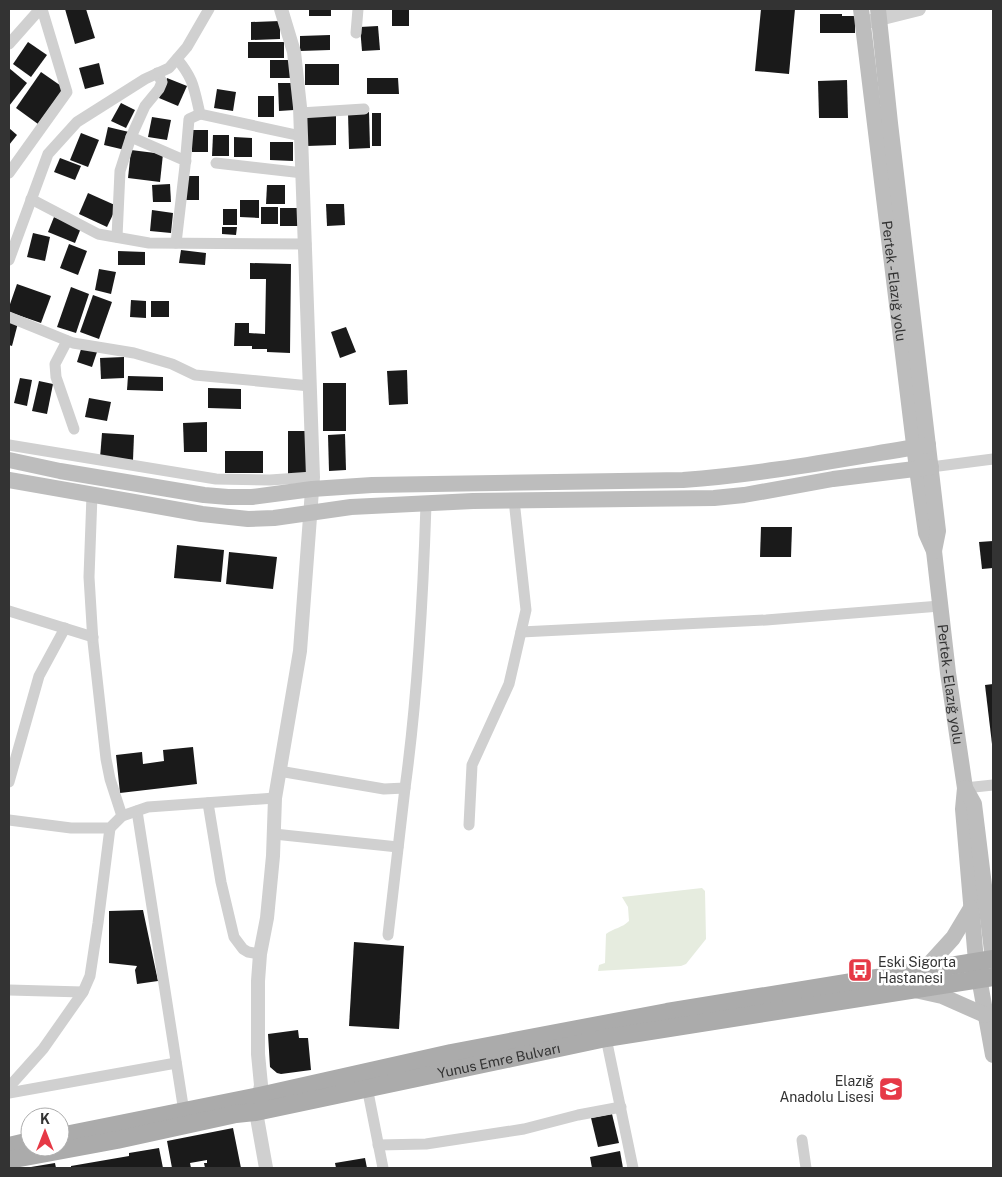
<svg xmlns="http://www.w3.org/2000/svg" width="1002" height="1177" font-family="'Public Sans',sans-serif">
	<rect width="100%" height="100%" fill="#fff"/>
	<!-- green -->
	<path fill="#e6ecdf" d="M702,888L705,891L706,939L686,964L681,966L598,971L599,965L605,963L606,934C614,928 622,928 629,921L628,907L622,897Z"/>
	<!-- building -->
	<g fill="#1a1a1a">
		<polygon points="65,9 86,9 95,38 75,44"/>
		<rect x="309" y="9" width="22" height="7"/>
		<rect x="392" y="9" width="17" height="17"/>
		<polygon points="761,9 795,9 789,74 755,71"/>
		<polygon points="820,14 842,14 842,16 855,16 855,33 820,33"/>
		<polygon points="280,21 280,39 251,40 251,22"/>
		<polygon points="378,26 380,50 362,51 360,27"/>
		<polygon points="330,35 330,50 300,51 300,36"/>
		<polygon points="28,42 47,55 31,77 13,64"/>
		<rect x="248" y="42" width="36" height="16"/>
		<rect x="270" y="60" width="22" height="18"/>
		<polygon points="99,63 104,84 85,89 79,68"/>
		<rect x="305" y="64" width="34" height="21"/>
		<polygon points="9,68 27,83 9,106"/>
		<polygon points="41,72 64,88 38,124 16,108"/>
		<polygon points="167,78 187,86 178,106 159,98"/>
		<polygon points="367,78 398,78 399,94 367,94"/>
		<polygon points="847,80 848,118 819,118 818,81"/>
		<polygon points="278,83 294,83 294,110 279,111"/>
		<polygon points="217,89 236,92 233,111 214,108"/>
		<rect x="258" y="96" width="16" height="21"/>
		<polygon points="121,103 135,110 126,128 111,121"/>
		<polygon points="369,112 370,148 349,149 348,113"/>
		<rect x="372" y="113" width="9" height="33"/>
		<polygon points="307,114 336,114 336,145 307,146"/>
		<polygon points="152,117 171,120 167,140 148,137"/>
		<polygon points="108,127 129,132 125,150 104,145"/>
		<polygon points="9,128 17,135 9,145"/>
		<rect x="192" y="130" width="16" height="22"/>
		<polygon points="81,133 99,140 88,167 70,160"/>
		<polygon points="213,135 229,135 229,156 212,156"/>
		<polygon points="234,137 252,138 252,157 234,157"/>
		<polygon points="270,142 293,142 293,161 270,160"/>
		<polygon points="131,150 163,154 160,182 128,178"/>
		<polygon points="60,158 81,166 75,180 54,172"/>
		<polygon points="187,176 199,176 199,200 186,200"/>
		<polygon points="170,184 171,202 153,202 152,185"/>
		<polygon points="267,185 285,185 285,204 266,204"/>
		<polygon points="88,193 117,206 107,227 79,214"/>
		<polygon points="240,200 259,200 259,218 240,217"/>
		<polygon points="326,204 344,204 345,225 327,226"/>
		<rect x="261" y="207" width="17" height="17"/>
		<rect x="280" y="208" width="19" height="18"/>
		<rect x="223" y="209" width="14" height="16"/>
		<polygon points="152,210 173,213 171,233 150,231"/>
		<polygon points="54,217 81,228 75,243 48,232"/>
		<polygon points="222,227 237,227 236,235 222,234"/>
		<polygon points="33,233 50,237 45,261 27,257"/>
		<polygon points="69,244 87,251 78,275 60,268"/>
		<polygon points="181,250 206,253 205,265 179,263"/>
		<polygon points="118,251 145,252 145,265 118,265"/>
		<polygon points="250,263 291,264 290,353 267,352 267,349 252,349 252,346 234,346 235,323 249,323 249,333 265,334 266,279 250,279"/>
		<polygon points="99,269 116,272 111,294 95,290"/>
		<polygon points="17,284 51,296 41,323 9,312 9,307"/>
		<polygon points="71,287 89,294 76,333 57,327"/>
		<polygon points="93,295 112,302 99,339 80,332"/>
		<polygon points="131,300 146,301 146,318 130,317"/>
		<rect x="151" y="301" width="18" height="16"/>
		<polygon points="9,320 18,323 12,346 9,345"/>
		<polygon points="346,327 356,352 340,358 331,332"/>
		<polygon points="82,346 97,352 92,367 77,362"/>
		<polygon points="124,357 124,378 101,379 100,358"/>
		<polygon points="407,370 408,404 389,405 387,371"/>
		<polygon points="128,376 163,377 163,391 127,390"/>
		<polygon points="20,378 32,380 27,406 14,403"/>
		<polygon points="39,381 53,384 47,414 32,411"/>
		<rect x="323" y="383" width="23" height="48"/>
		<polygon points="208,388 241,389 241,409 208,408"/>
		<polygon points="89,398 111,402 107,421 85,417"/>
		<polygon points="207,422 207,452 184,452 183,423"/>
		<rect x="288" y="431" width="20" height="45"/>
		<polygon points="102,433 134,435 133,460 100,458"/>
		<polygon points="345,434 346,470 329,471 328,435"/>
		<rect x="225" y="451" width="38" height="22"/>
		<polygon points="761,527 792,527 791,557 760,557"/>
		<polygon points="993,541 993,568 982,569 979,542"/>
		<polygon points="177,545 224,550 221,582 174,578"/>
		<polygon points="229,552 277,557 273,589 226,584"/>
		<polygon points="993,684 993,744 992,744 985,685"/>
		<polygon points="193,747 197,784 120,793 116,755 142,752 143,764 164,761 163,750"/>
		<polygon points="143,910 158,981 137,984 135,970 137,966 109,963 109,911"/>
		<polygon points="354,942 404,946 399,1029 349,1026"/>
		<polygon points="298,1030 299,1038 308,1038 311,1070 281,1074 277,1073 270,1067 268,1034"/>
		<polygon points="612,1114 619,1143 598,1147 591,1118"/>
		<polygon points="233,1128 241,1168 205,1168 204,1163 207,1163 207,1160 190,1163 191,1168 172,1168 167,1141"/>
		<polygon points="159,1148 163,1168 71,1168 71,1166 129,1156 129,1153"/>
		<polygon points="620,1151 623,1168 592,1168 590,1157"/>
		<polygon points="365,1158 367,1168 336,1168 335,1163"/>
		<polygon points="55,1163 56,1168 31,1168 31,1167"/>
	</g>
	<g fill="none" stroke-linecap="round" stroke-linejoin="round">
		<!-- minor -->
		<g stroke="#d0d0d0" stroke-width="11">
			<polyline points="356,33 358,9"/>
			<polyline points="9,44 40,9"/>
			<path d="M177,59C194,79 194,89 200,114L301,136"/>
			<polyline points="300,113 364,109"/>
			<polyline points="131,137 186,161"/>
			<polyline points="216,163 303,173"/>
			<polyline points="9,173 67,92 42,9"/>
			<polyline points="31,199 98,234 149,243 306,244"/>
			<polyline points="117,237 120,171 131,137 145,106 159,89 162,82 157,73"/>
			<polyline points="176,243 185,166 189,119 200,114"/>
			<polyline points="9,260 48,154 77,122 145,79 169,68 187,47 209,9"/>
			<polyline points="9,317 73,343 134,353 172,364 195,375 310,386"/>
			<polyline points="67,341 55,364 56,377 74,429"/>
			<polyline points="9,445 216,479 270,480 313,477"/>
			<polyline points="931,467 993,459"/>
			<polyline points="92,495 89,577 93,642 106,759 110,779 122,816"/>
			<polyline points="9,611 93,637"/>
			<polyline points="521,632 766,620 940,606"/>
			<path d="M279,771L384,789L405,788C418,694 423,599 426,504"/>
			<polyline points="9,782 39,676 65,628"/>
			<polyline points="965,788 993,785"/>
			<polyline points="208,803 221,882 234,937 243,949 248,952 260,954"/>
			<polyline points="137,811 184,1112"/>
			<polyline points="9,820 71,828 110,828 122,816 148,807 275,798"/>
			<polyline points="469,825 472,765 509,684 526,610 514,500"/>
			<polyline points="274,834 398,847"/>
			<polyline points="388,935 405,788"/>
			<polyline points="9,990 83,992"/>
			<polyline points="606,1038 633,1168"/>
			<polyline points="9,1087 43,1049 83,992 90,976 98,923 110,828"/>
			<polyline points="367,1087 383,1168"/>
			<polyline points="9,1093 176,1063"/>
			<polyline points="802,1140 806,1168"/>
			<polyline points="378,1145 426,1144 524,1129 578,1115 621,1107"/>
		</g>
		<!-- tertiary -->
		<g stroke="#d0d0d0" stroke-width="14">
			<polyline points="871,21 919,9"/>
			<polyline points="266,1168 256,1112 261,1085 258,1054 258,981 260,954 267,918 273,856 275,798 300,651 313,477 300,107 294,52 281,9"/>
		</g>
		<!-- secondary -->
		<g stroke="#bdbdbd" stroke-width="16">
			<path id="s1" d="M861,9L917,469L926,533L934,551L948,673L965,788L963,809L976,961L993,1055"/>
			<polyline points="878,9 890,123 938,531 934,551"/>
			<path d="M9,460L60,471L204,495L228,497H252L312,489L372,485L683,480C766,474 847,458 928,445"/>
			<polyline points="9,480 202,514 248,519 274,518 351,507 473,501 714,498 744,495 833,479 931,467"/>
			<polyline points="965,788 974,804 993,959"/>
			<polyline points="923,971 953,938 971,908"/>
			<polyline points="915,990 942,996 985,1015"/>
		</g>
		<!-- primary -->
		<g stroke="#ababab" stroke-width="18">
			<polyline points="60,1136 259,1096 451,1053 667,1012 993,959"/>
			<polyline points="9,1146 30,1141"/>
			<path id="s2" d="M9,1160L117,1140L236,1114L256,1112L606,1038L993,977"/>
		</g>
	</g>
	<!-- icons -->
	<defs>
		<symbol id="bus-square" viewBox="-11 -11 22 22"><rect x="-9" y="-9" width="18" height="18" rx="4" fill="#e63946" stroke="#fff"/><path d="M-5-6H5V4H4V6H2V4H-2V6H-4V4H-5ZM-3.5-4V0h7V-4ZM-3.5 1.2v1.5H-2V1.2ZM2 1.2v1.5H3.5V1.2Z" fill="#fff"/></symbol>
		<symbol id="school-square" viewBox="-11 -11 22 22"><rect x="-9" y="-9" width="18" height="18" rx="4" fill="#e63946" stroke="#fff"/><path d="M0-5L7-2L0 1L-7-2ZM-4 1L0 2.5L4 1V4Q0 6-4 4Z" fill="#fff"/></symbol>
	</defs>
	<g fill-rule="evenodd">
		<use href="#bus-square" x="846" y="956" width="28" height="28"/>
		<use href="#school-square" x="877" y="1075" width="28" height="28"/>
	</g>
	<g text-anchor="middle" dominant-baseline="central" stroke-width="5" stroke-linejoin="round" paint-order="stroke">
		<!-- street labels -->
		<g font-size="14" fill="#333" stroke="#fff">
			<text stroke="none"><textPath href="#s1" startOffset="274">Pertek - Elazığ yolu</textPath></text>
			<text stroke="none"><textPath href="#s1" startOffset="682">Pertek - Elazığ yolu</textPath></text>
			<text stroke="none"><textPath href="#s2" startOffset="500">Yunus Emre Bulvarı</textPath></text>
		</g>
		<!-- poi labels -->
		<g font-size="14" fill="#333" stroke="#fff" text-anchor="start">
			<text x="878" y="962">Eski Sigorta<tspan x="878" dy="16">Hastanesi</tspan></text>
			<text x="874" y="1081" text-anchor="end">Elazığ<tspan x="874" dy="16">Anadolu Lisesi</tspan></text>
		</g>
	</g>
	<!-- border -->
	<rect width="1002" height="1177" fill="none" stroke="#333333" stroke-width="20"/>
	<!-- north arrow -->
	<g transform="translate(45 1132)"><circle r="24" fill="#ffffff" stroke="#adadad"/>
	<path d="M0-4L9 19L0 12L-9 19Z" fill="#e63946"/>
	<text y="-8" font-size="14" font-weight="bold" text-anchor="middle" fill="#333333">K</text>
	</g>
</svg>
